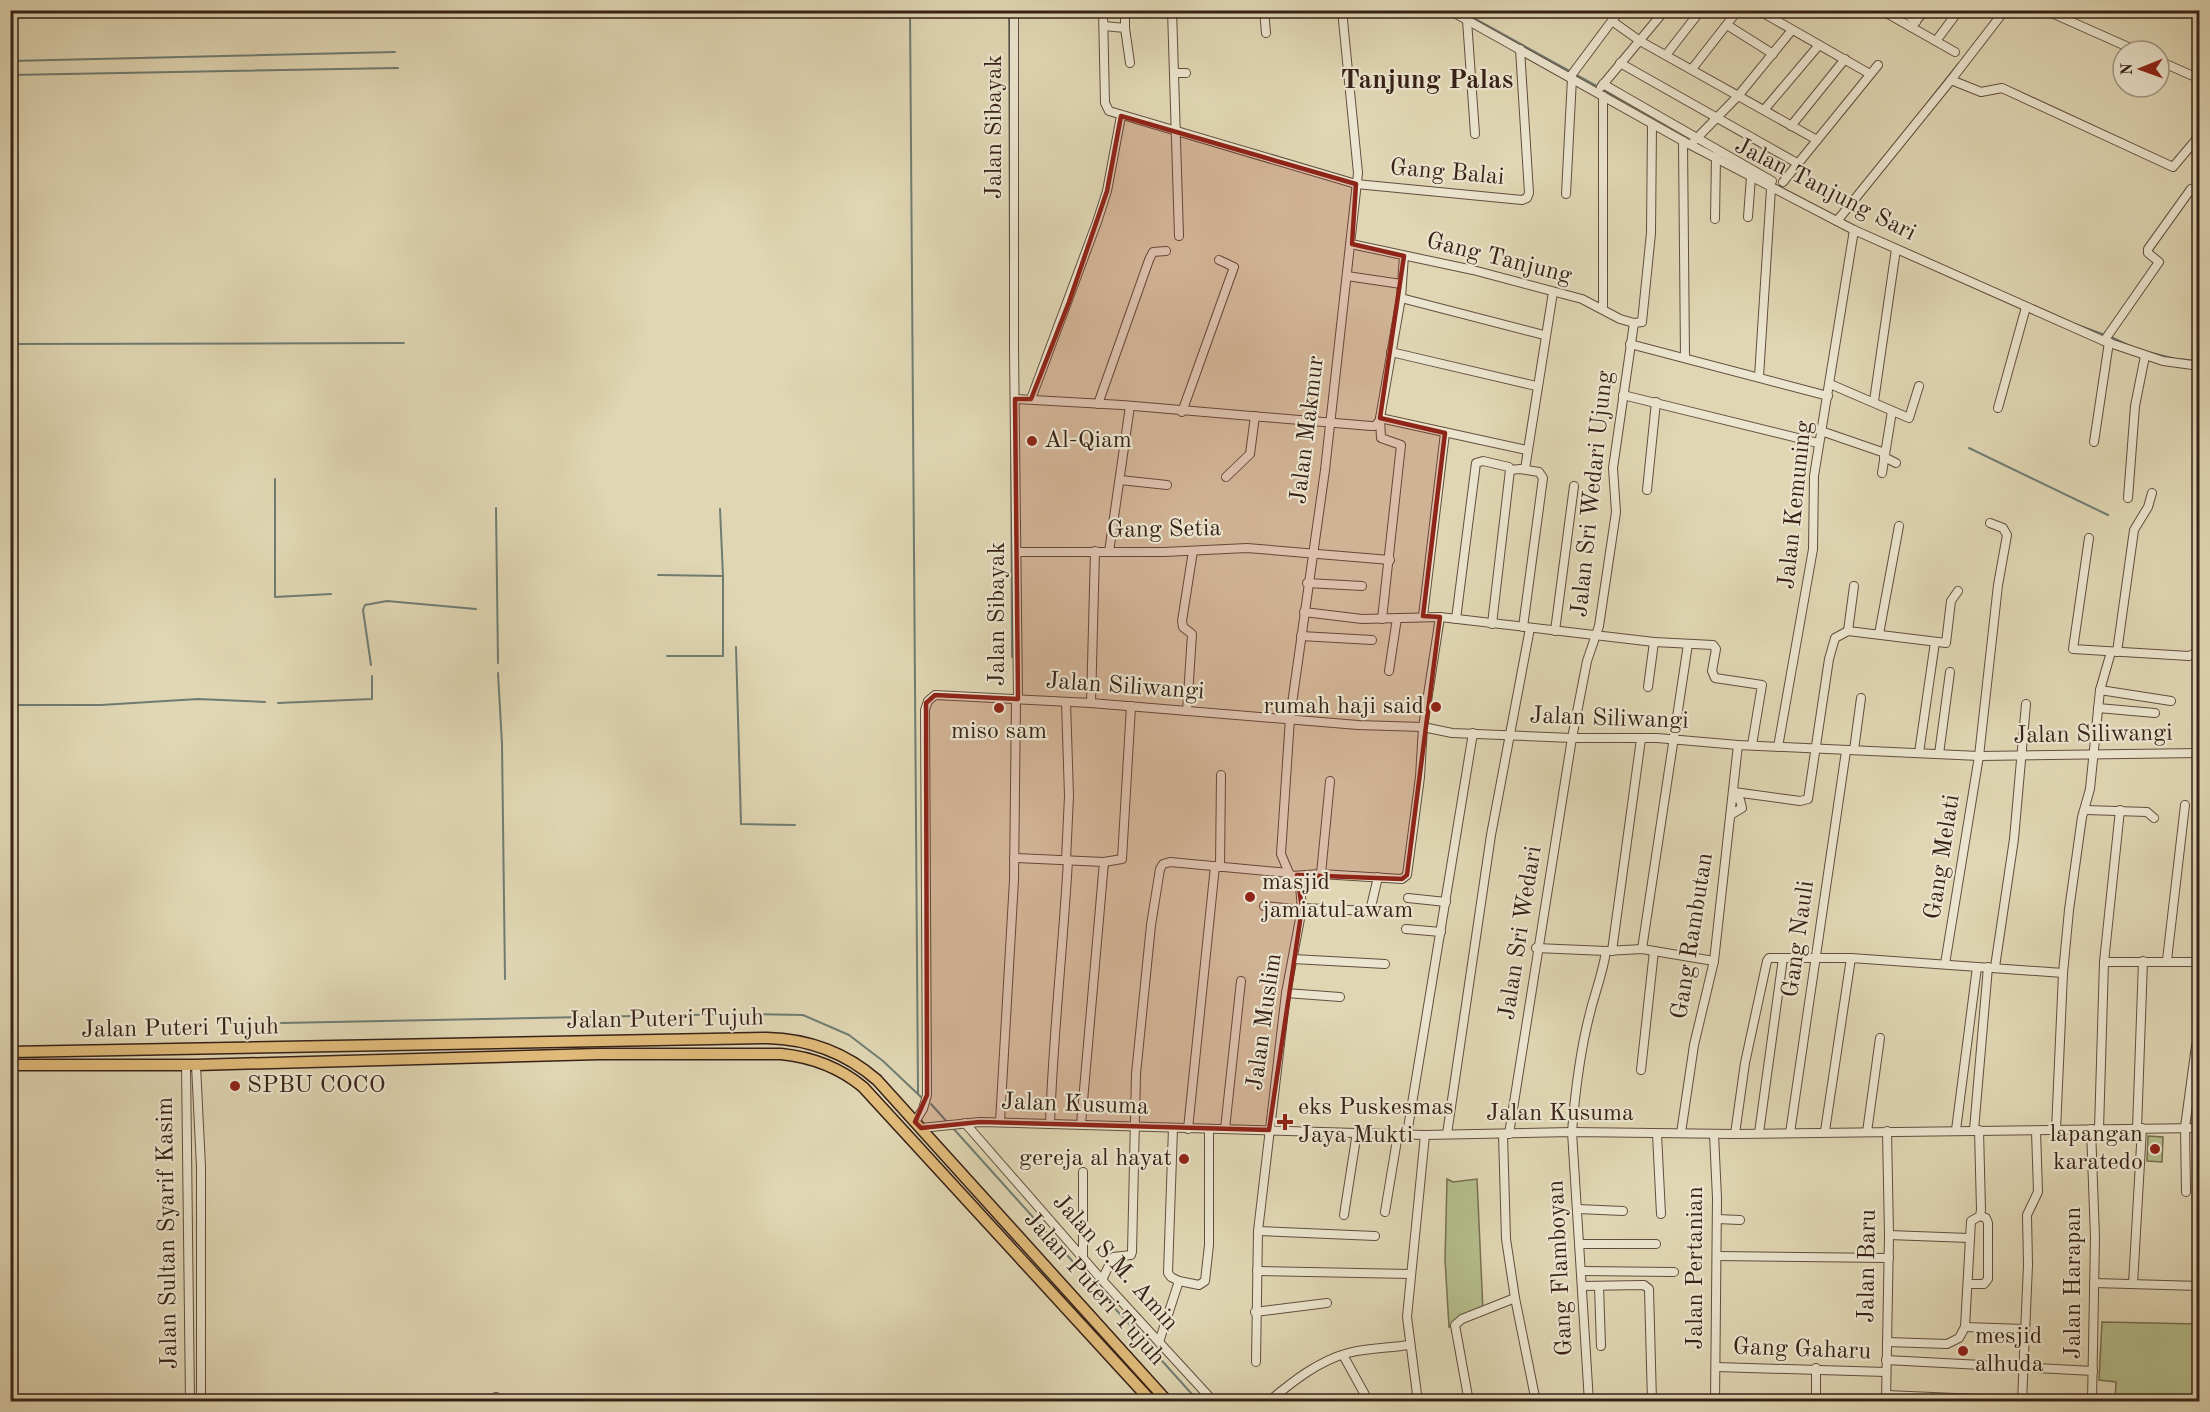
<svg xmlns="http://www.w3.org/2000/svg" width="2210" height="1412" font-family="'Old Standard TT',serif">
	<rect width="100%" height="100%" fill="#e0d6b3"/>
	<filter id="stains"><feTurbulence type="fractalNoise" baseFrequency=".00333" numOctaves="4"/><feColorMatrix values="0 0 0 0 .2 0 0 0 0 .09 0 0 0 0 .02 0 0 0 .5 -.17"/></filter>
	<radialGradient id="worn" r=".72"><stop offset=".6" stop-color="#630" stop-opacity="0"/><stop offset="1" stop-color="#630" stop-opacity=".3"/></radialGradient>
	<!-- green -->
	<g fill="#b4bd8b" stroke="#766f51" stroke-width="1.5">
		<polygon points="2148,1136 2163,1137 2162,1162 2147,1161"/>
		<polygon points="1447,1179 1453,1182 1477,1179 1483,1311 1449,1327 1445,1260"/>
		<polygon points="2102,1322 2199,1324 2199,1401 2099,1401 2099,1398 2115,1400 2116,1382 2099,1380"/>
	</g>
	<g fill="none" stroke-linecap="round" stroke-linejoin="round">
		<!-- stream -->
		<g stroke="#6f7c72" stroke-width="2">
			<polyline points="910,10 918,1094"/>
			<polyline points="1009,10 1010,266"/>
			<polyline points="1459,10 1669,126"/>
			<polyline points="10,61 395,52"/>
			<polyline points="10,75 398,68"/>
			<polyline points="1928,102 1958,64"/>
			<polyline points="1774,184 1806,201"/>
			<polyline points="2075,324 2105,335"/>
			<polyline points="2111,337 2130,346"/>
			<polyline points="10,344 404,343"/>
			<polyline points="2144,351 2176,359 2200,361"/>
			<polyline points="1011,406 1012,657"/>
			<polyline points="1969,448 2108,515"/>
			<polyline points="10,450 17,450"/>
			<polyline points="275,479 275,597 331,594"/>
			<polyline points="496,508 498,663"/>
			<polyline points="10,522 18,522"/>
			<polyline points="658,575 723,576 720,509"/>
			<polyline points="736,647 741,824 795,825"/>
			<polyline points="667,656 723,656 723,576"/>
			<polyline points="371,665 363,610 365,605 387,601 476,609"/>
			<polyline points="498,673 502,744 505,979"/>
			<polyline points="278,703 372,699 372,676"/>
			<polyline points="10,705 101,705 198,699 265,702"/>
			<polyline points="281,1023 741,1014 803,1015 849,1035 883,1061 921,1097"/>
			<polyline points="931,1104 948,1123"/>
			<polyline points="952,1127 1199,1402"/>
		</g>
		<defs>
			<g id="minor">
				<polyline points="1014,10 1014,350 1018,699"/>
				<polyline points="1103,10 1105,103 1109,111 1356,184 1522,200 1527,198 1529,193 1520,49"/>
				<polyline points="1125,10 1125,28"/>
				<polyline points="1172,10 1179,236"/>
				<polyline points="1264,10 1266,33"/>
				<polyline points="1449,10 1683,141 1854,230 2104,341 2163,361 2200,366"/>
				<polyline points="1758,10 1870,74"/>
				<polyline points="1881,10 1955,52"/>
				<polyline points="1902,10 1916,22"/>
				<polyline points="2045,10 2137,51"/>
				<polyline points="1467,20 1475,134"/>
				<polyline points="1612,21 1640,41 1817,140"/>
				<polyline points="1727,25 1773,54"/>
				<polyline points="1104,26 1125,28 1130,63"/>
				<polyline points="1911,27 1925,10"/>
				<polyline points="1936,41 1959,10"/>
				<polyline points="1666,55 1701,10"/>
				<polyline points="2159,61 2200,79"/>
				<polyline points="1620,63 1797,163"/>
				<polyline points="1692,69 1738,10"/>
				<polyline points="1174,73 1186,73"/>
				<polyline points="1570,77 1620,10"/>
				<polyline points="1951,80 2005,10"/>
				<polyline points="1603,84 1772,181"/>
				<polyline points="1601,87 1665,10"/>
				<polyline points="1603,96 1603,309"/>
				<polyline points="1764,110 1819,45"/>
				<polyline points="1791,126 1845,59"/>
				<polyline points="1683,141 1685,358"/>
				<polyline points="1694,141 1738,96 1792,30"/>
				<polyline points="1783,182 1878,65"/>
				<polyline points="1566,194 1572,78"/>
				<polyline points="1748,217 1751,177"/>
				<polyline points="1715,219 1716,156"/>
				<polyline points="1837,221 1951,80 1981,92 2002,88 2173,167 2200,135"/>
				<polyline points="1351,244 1473,270 1582,299 1620,319 1634,323 1642,322 1651,233 1652,124"/>
				<polyline points="1347,276 1401,284"/>
				<polyline points="1401,298 1544,335"/>
				<polyline points="2104,341 2159,262 2148,253 2148,249 2191,189"/>
				<polyline points="1630,344 1828,396"/>
				<polyline points="1391,352 1536,386"/>
				<polyline points="1759,377 1771,189"/>
				<polyline points="1830,384 1909,418 1919,386"/>
				<polyline points="1623,395 1818,443"/>
				<polyline points="1015,399 1122,405 1371,426 1375,426 1380,420"/>
				<polyline points="1031,399 1097,222 1107,191 1121,116"/>
				<polyline points="1874,401 1896,249"/>
				<polyline points="1098,404 1149,260 1153,252 1166,251"/>
				<polyline points="1998,408 2026,307"/>
				<polyline points="1182,412 1234,267 1219,260"/>
				<polyline points="1380,418 1527,450"/>
				<polyline points="1821,431 1885,453"/>
				<polyline points="2094,442 2109,342"/>
				<polyline points="1884,457 1896,463"/>
				<polyline points="1525,469 1553,292"/>
				<polyline points="1882,473 1892,411"/>
				<polyline points="1226,477 1250,454 1255,416"/>
				<polyline points="1120,480 1167,485"/>
				<polyline points="1647,490 1656,402"/>
				<polyline points="2128,498 2135,406 2145,356"/>
				<polyline points="2089,538 2073,649 2189,656 2200,651"/>
				<polyline points="1017,552 1164,552 1247,548 1390,560"/>
				<polyline points="1109,552 1130,406"/>
				<polyline points="1307,583 1362,586"/>
				<polyline points="1304,612 1362,619 1440,617 1654,642 1713,645 1716,649 1712,671 1715,678 1762,685 1752,745"/>
				<polyline points="1423,616 1445,433"/>
				<polyline points="1382,619 1401,445 1381,438 1380,418 1401,298 1404,256"/>
				<polyline points="1456,619 1476,463 1483,461 1509,467 1510,470"/>
				<polyline points="1492,624 1510,470 1520,469 1539,472 1543,478 1523,627"/>
				<polyline points="1555,631 1574,486"/>
				<polyline points="1848,631 1854,586"/>
				<polyline points="1879,634 1899,526"/>
				<polyline points="1301,636 1372,640"/>
				<polyline points="2117,652 2134,530 2148,507 2152,493"/>
				<polyline points="1389,671 1397,618"/>
				<polyline points="1648,687 1654,642"/>
				<polyline points="2100,690 2171,701"/>
				<polyline points="1091,703 1095,551"/>
				<polyline points="2098,708 2155,713"/>
				<polyline points="1187,711 1192,634 1183,627 1182,621 1193,551"/>
				<polyline points="1778,747 1813,549 1814,476 1854,230"/>
				<polyline points="1854,750 1861,698"/>
				<polyline points="1919,753 1935,642"/>
				<polyline points="1939,754 1950,672"/>
				<polyline points="1734,792 1800,801 1808,799 1829,659 1835,638 1848,631 1946,643 1951,601 1958,591"/>
				<polyline points="2086,810 2147,812 2154,818"/>
				<polyline points="1732,814 1742,808 1740,800 1734,797"/>
				<polyline points="1014,858 1104,862 1122,859 1131,706"/>
				<polyline points="1066,860 1069,796 1066,702"/>
				<polyline points="1220,867 1221,775"/>
				<polyline points="1321,874 1330,781"/>
				<polyline points="1291,876 1321,874 1402,879 1407,875 1420,777 1423,727 1440,617"/>
				<polyline points="1408,898 1446,902"/>
				<polyline points="1264,906 1302,910"/>
				<polyline points="1302,908 1370,911 1378,877"/>
				<polyline points="1406,929 1441,932"/>
				<polyline points="1536,948 1606,951 1642,949 1714,961"/>
				<polyline points="1642,949 1688,644"/>
				<polyline points="1612,951 1641,739"/>
				<polyline points="1293,959 1385,964"/>
				<polyline points="2167,960 2185,805"/>
				<polyline points="2104,962 2200,962"/>
				<polyline points="1945,964 1979,756 1998,585 2007,535 2003,528 1990,523"/>
				<polyline points="1995,967 2014,839 2026,704"/>
				<polyline points="1286,993 1340,997"/>
				<polyline points="186,1064 190,1402"/>
				<polyline points="196,1065 201,1167 201,1402"/>
				<polyline points="1641,1070 1654,951"/>
				<polyline points="915,1122 923,1109 927,1095 925,710 928,701 935,695 1091,703 1358,725 1423,727 1452,733 1572,738 1657,738 1738,745 1979,756 2200,753"/>
				<polyline points="1000,1122 1014,880 1016,699"/>
				<polyline points="965,1123 1102,1280 1214,1402"/>
				<path d="M1050,1124C1053,1036 1063,948 1068,860"/>
				<polyline points="1081,1124 1104,862"/>
				<polyline points="921,1128 980,1122 1425,1135 1572,1132 1735,1134 2200,1128"/>
				<polyline points="1173,1128 1168,1273 1171,1277 1179,1281"/>
				<polyline points="1188,1129 1215,866"/>
				<polyline points="1225,1129 1241,981"/>
				<polyline points="2091,1129 2095,1238 2092,1402"/>
				<polyline points="2099,1129 2104,962 2120,810"/>
				<polyline points="2137,1129 2143,961"/>
				<polyline points="1956,1130 1977,967"/>
				<polyline points="1974,1130 1988,967"/>
				<polyline points="2056,1130 2063,973 2069,910 2082,817 2090,789 2100,690 2111,652"/>
				<polyline points="1825,1131 1851,958 2063,973"/>
				<polyline points="1867,1132 1880,1038"/>
				<polyline points="1681,1133 1694,1045 1714,961 1738,745"/>
				<polyline points="1759,1133 1783,958"/>
				<polyline points="1790,1133 1846,751"/>
				<polyline points="1407,1134 1473,733"/>
				<polyline points="1447,1134 1491,835 1530,628"/>
				<polyline points="1503,1134 1506,1239 1515,1298 1536,1402"/>
				<polyline points="1509,1134 1572,738 1587,661 1599,626 1616,512 1613,468 1634,323"/>
				<polyline points="1657,1134 1661,1214"/>
				<polyline points="1714,1134 1717,1198 1715,1402"/>
				<polyline points="1735,1134 1745,1063 1767,961 1769,958 1851,958"/>
				<polyline points="1083,1172 1083,1257"/>
				<polyline points="2186,1192 2185,1127 2196,1046"/>
				<polyline points="1578,1209 1623,1211"/>
				<polyline points="1385,1212 1398,1134"/>
				<polyline points="1344,1215 1357,1132"/>
				<polyline points="1717,1219 1740,1220"/>
				<polyline points="1258,1231 1375,1236"/>
				<polyline points="1889,1235 1969,1238"/>
				<polyline points="1579,1244 1656,1244"/>
				<polyline points="1717,1256 1889,1258"/>
				<polyline points="1257,1271 1410,1274"/>
				<polyline points="1581,1271 1674,1272"/>
				<polyline points="1102,1280 1113,1257 1131,1255 1132,1252 1136,1074 1151,925 1160,869 1163,864 1170,862 1289,873"/>
				<polyline points="2094,1283 2200,1286"/>
				<polyline points="1968,1284 1984,1284 1988,1279 1988,1223 1986,1218 1980,1216"/>
				<polyline points="2133,1284 2142,1128"/>
				<polyline points="1582,1286 1644,1285 1649,1289 1652,1402"/>
				<polyline points="1599,1286 1601,1346"/>
				<polyline points="1255,1312 1327,1303"/>
				<polyline points="1965,1327 2025,1329"/>
				<polyline points="1159,1342 1179,1281 1199,1285 1205,1281 1209,1245 1209,1130"/>
				<polyline points="1887,1342 1947,1344 1959,1338 1965,1327 1971,1221 1980,1216 1981,1210 1979,1130"/>
				<polyline points="1343,1355 1369,1402"/>
				<polyline points="1886,1360 2093,1371"/>
				<polyline points="1256,1362 1258,1231 1286,993 1302,908 1300,887 1289,873 1281,854 1290,718 1325,470 1358,173 1342,10"/>
				<polyline points="1716,1367 1886,1372"/>
				<polyline points="1816,1368 1816,1402"/>
				<polyline points="1886,1395 1979,1399"/>
				<polyline points="495,1402 496,1397"/>
				<polyline points="557,1402 557,1399"/>
				<path d="M1268,1402C1292,1382 1318,1361 1348,1353C1368,1348 1389,1348 1409,1345"/>
				<polyline points="1418,1402 1407,1317 1425,1135"/>
				<polyline points="1469,1402 1455,1325 1462,1319 1515,1298"/>
				<path d="M1589,1402L1572,1132C1575,1093 1580,1051 1590,1013C1595,992 1603,973 1606,951"/>
				<polyline points="1886,1402 1889,1235 1887,1131"/>
				<polyline points="2022,1402 2028,1265 2027,1215 2038,1192 2036,1131"/>
			</g>
			<g id="highway">
				<path d="M10,1052L767,1038C809,1039 846,1053 877,1080L1168,1402"/>
				<path d="M10,1065H196L599,1054H781C811,1057 840,1068 863,1087L1152,1402"/>
			</g>
		</defs>
		<!-- minor casing -->
		<use href="#minor" stroke="#614e3e" stroke-width="10"/>
		<!-- highway casing -->
		<use href="#highway" stroke="#372117" stroke-width="13"/>
		<!-- minor -->
		<use href="#minor" stroke="#ebe4ce" stroke-width="8"/>
		<!-- highway -->
		<use href="#highway" stroke="#e0bb7a" stroke-width="10"/>
	</g>
	<!-- marked area -->
	<path fill="#8f2418" fill-opacity="0.2" stroke="#8f2418" stroke-width="4.5" stroke-linejoin="round" d="M1121,116L1356,184L1352,244L1404,256L1380,418L1445,433L1423,616L1440,617L1407,875L1402,879L1297,875L1302,908L1269,1130L980,1122L921,1128L915,1122L927,1095L926,703L935,695L1018,699L1015,399H1031L1069,302L1107,191Z"/>
	<!-- markers -->
	<g fill="#8f2418" stroke="#ebe4ce" stroke-width="2">
		<circle cx="1032" cy="441" r="6"/>
		<circle cx="1436" cy="707" r="6"/>
		<circle cx="999" cy="708" r="6"/>
		<circle cx="1250" cy="897" r="6"/>
		<circle cx="235" cy="1086" r="6"/>
		<path d="M1282 1113h6v6h6v6h-6v6h-6v-6h-6v-6h6z"/>
		<circle cx="2155" cy="1149" r="6"/>
		<circle cx="1184" cy="1159" r="6"/>
		<circle cx="1963" cy="1351" r="6"/>
	</g>
	<g text-anchor="middle" dominant-baseline="central" stroke-width="4.5" stroke-linejoin="round" paint-order="stroke">
		<!-- street labels -->
		<g font-size="24" fill="#372117" stroke="#ebe4ce">
			<text transform="translate(995 127) rotate(-90)">Jalan Sibayak</text>
			<text transform="translate(1447 173) rotate(5)">Gang Balai</text>
			<text transform="translate(1825 190) rotate(27)">Jalan Tanjung Sari</text>
			<text transform="translate(1499 259) rotate(14)">Gang Tanjung</text>
			<text transform="translate(1308 430) rotate(-83)">Jalan Makmur</text>
			<text transform="translate(1593 494) rotate(-84)">Jalan Sri Wedari Ujung</text>
			<text transform="translate(1796 505) rotate(-84)">Jalan Kemuning</text>
			<text transform="translate(1164 530) rotate(-1)">Gang Setia</text>
			<text transform="translate(998 614) rotate(-90)">Jalan Sibayak</text>
			<text transform="translate(1125 687) rotate(4)">Jalan Siliwangi</text>
			<text transform="translate(1609 719) rotate(2)">Jalan Siliwangi</text>
			<text transform="translate(2093 735) rotate(-1)">Jalan Siliwangi</text>
			<text transform="translate(1943 857) rotate(-81)">Gang Melati</text>
			<text transform="translate(1521 933) rotate(-81)">Jalan Sri Wedari</text>
			<text transform="translate(1693 936) rotate(-81)">Gang Rambutan</text>
			<text transform="translate(1799 939) rotate(-82)">Gang Nauli</text>
			<text transform="translate(665 1020) rotate(-1)">Jalan Puteri Tujuh</text>
			<text transform="translate(1265 1022) rotate(-82)">Jalan Muslim</text>
			<text transform="translate(180 1029) rotate(-1)">Jalan Puteri Tujuh</text>
			<text transform="translate(1075 1105) rotate(2)">Jalan Kusuma</text>
			<text x="1560" y="1114">Jalan Kusuma</text>
			<text transform="translate(168 1233) rotate(-91)">Jalan Sultan Syarif Kasim</text>
			<text transform="translate(1115 1263) rotate(48)">Jalan S.M. Amin</text>
			<text transform="translate(1868 1266) rotate(-89)">Jalan Baru</text>
			<text transform="translate(1561 1268) rotate(-93)">Gang Flamboyan</text>
			<text transform="translate(1696 1268) rotate(-90)">Jalan Pertanian</text>
			<text transform="translate(2074 1283) rotate(-90)">Jalan Harapan</text>
			<text transform="translate(1094 1289) rotate(48)">Jalan Puteri Tujuh</text>
			<text transform="translate(1802 1350) rotate(2)">Gang Gaharu</text>
		</g>
		<!-- poi labels -->
		<g font-size="24" fill="#372117" stroke="#ebe4ce" text-anchor="start">
			<text x="1044" y="441">Al-Qiam</text>
			<text x="1424" y="707" text-anchor="end">rumah haji said</text>
			<text x="999" y="732" text-anchor="middle">miso sam</text>
			<text x="1262" y="883">masjid<tspan x="1262" dy="28">jamiatul awam</tspan></text>
			<text x="247" y="1086">SPBU COCO</text>
			<text x="1298" y="1108">eks Puskesmas<tspan x="1298" dy="28">Jaya Mukti</tspan></text>
			<text x="2143" y="1135" text-anchor="end">lapangan<tspan x="2143" dy="28">karatedo</tspan></text>
			<text x="1172" y="1159" text-anchor="end">gereja al hayat</text>
			<text x="1975" y="1337">mesjid<tspan x="1975" dy="28">alhuda</tspan></text>
		</g>
		<!-- quarter labels -->
		<g font-size="27" font-weight="bold" fill="#372117" stroke="#ebe4ce">
			<text x="1427" y="80">Tanjung Palas</text>
		</g>
	</g>
	<!-- margin -->
	<rect width="2210" height="1412" fill="none" stroke="#e0d6b3" stroke-width="36"/>
	<rect x="12" y="12" width="2186" height="1388" fill="none" stroke="#372117" stroke-width="3"/>
	<rect x="18" y="18" width="2174" height="1376" fill="none" stroke="#372117" stroke-width="1.5"/>
	<!-- north arrow -->
	<g transform="translate(2141 69) rotate(269)"><circle r="28" fill="#ebe4ce" stroke="#a39685" stroke-width="1.5"/>
	<path d="M0-4.5L10 22L0 15L-10 22Z" fill="#8f2418"/>
	<text y="-9" font-size="16" font-weight="bold" text-anchor="middle" fill="#372117">N</text>
	</g>
	<rect width="100%" height="100%" filter="url(#stains)"/>
	<rect width="100%" height="100%" fill="url(#worn)"/>
</svg>
